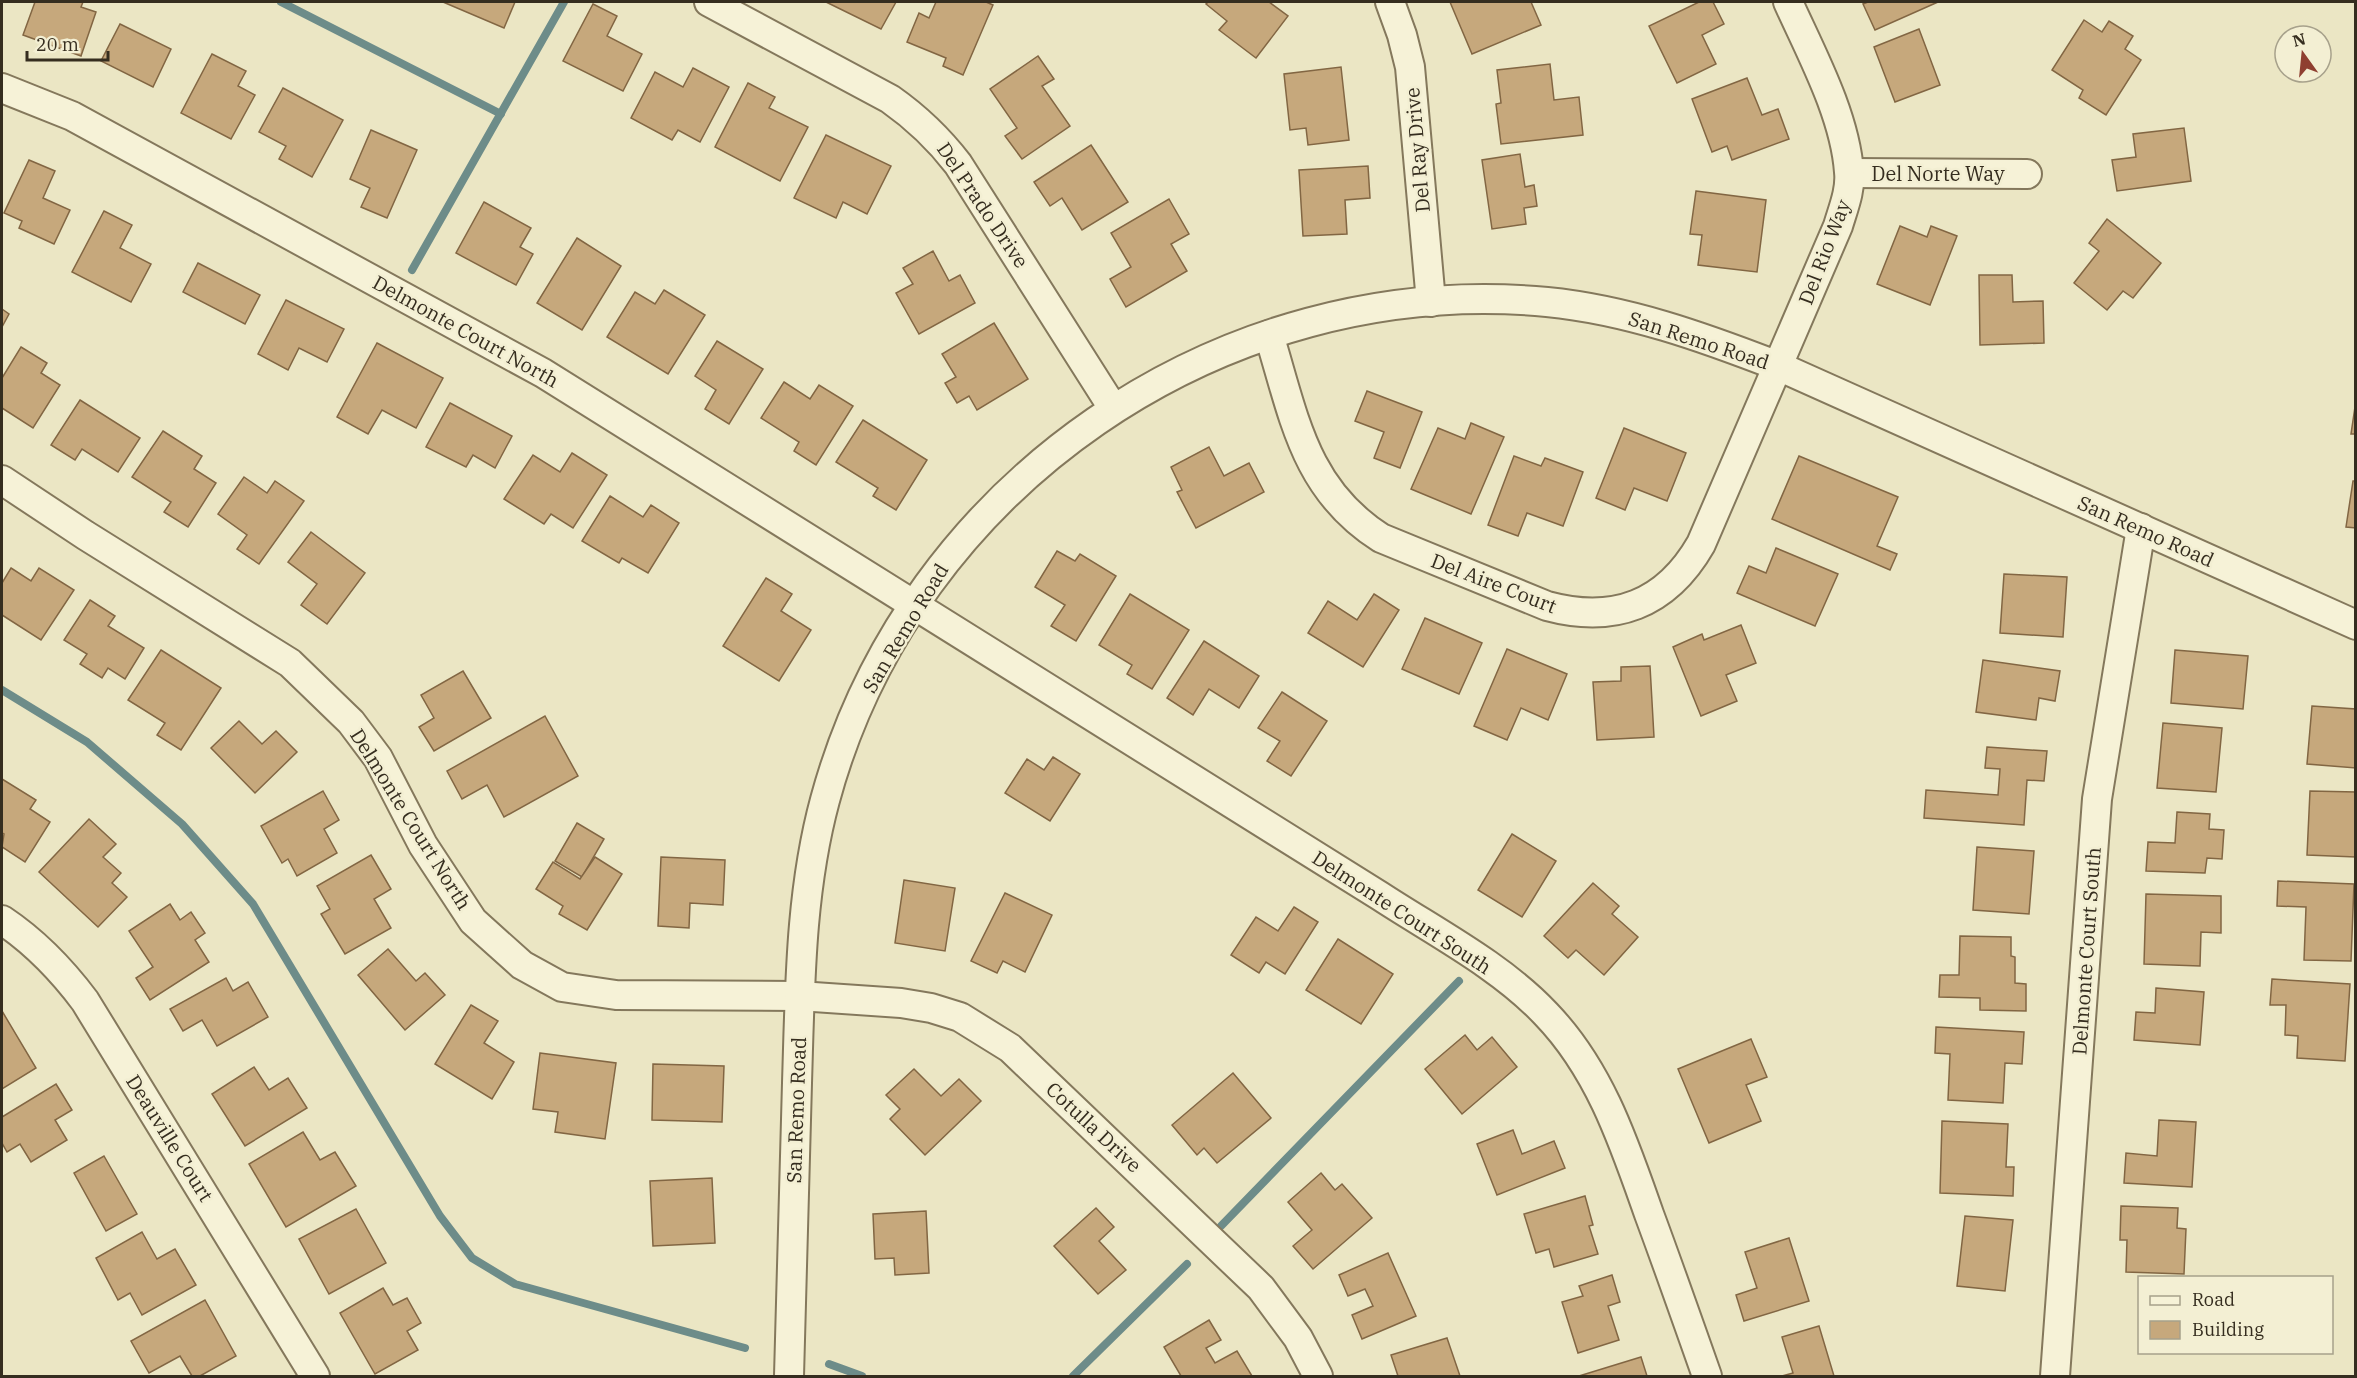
<svg xmlns="http://www.w3.org/2000/svg" width="2357" height="1378" font-family="'IBM Plex Serif',serif">
	<rect width="100%" height="100%" fill="#ebe6c4"/>
	<g fill="none" stroke-linecap="round" stroke-linejoin="round">
		<!-- stream -->
		<g stroke="#6d8c89" stroke-width="8">
			<polyline points="281,2 501,114"/>
			<polyline points="412,270 564,2"/>
			<polyline points="2,690 87,742 182,824 253,904 440,1216 472,1258 515,1284 745,1348"/>
			<polyline points="1221,1226 1459,981"/>
			<polyline points="829,1364 862,1376"/>
			<polyline points="1073,1376 1187,1264"/>
		</g>
	</g>
	<!-- building -->
	<g fill="#c6a87c" stroke="#826643" stroke-width="1.5">
		<polygon points="35,2 83,2 81,7 96,12 81,56 23,35"/>
		<polygon points="443,2 515,2 504,28"/>
		<polygon points="826,2 896,2 881,29"/>
		<polygon points="936,2 986,2 993,5 963,75 943,66 946,58 907,42 919,13 929,18"/>
		<polygon points="1208,2 1269,2 1288,16 1256,58 1219,30 1227,21 1206,4"/>
		<polygon points="1450,2 1531,2 1541,25 1472,54"/>
		<polygon points="1699,2 1713,2 1724,24 1702,35 1716,64 1677,83 1649,26"/>
		<polygon points="1868,2 1938,2 1875,30 1863,4"/>
		<polygon points="593,4 617,16 607,36 642,54 623,91 563,61"/>
		<polygon points="2084,20 2102,32 2109,21 2133,36 2125,49 2141,60 2106,115 2079,98 2083,90 2052,70"/>
		<polygon points="120,24 171,49 153,87 101,61"/>
		<polygon points="1919,29 1940,85 1895,102 1874,47"/>
		<polygon points="212,54 246,71 238,86 255,95 231,139 181,113"/>
		<polygon points="1038,56 1054,79 1042,86 1070,126 1022,159 1005,136 1017,128 990,89"/>
		<polygon points="1550,64 1554,100 1579,97 1583,135 1501,144 1496,104 1501,103 1497,70"/>
		<polygon points="1341,67 1349,140 1308,145 1306,128 1290,130 1284,74"/>
		<polygon points="693,68 729,87 700,142 678,130 672,140 631,118 655,72 683,87"/>
		<polygon points="1747,78 1762,115 1778,109 1789,139 1732,160 1727,146 1712,152 1692,99"/>
		<polygon points="748,83 775,97 769,108 808,127 780,181 715,147"/>
		<polygon points="283,88 343,120 312,177 279,159 286,146 259,132"/>
		<polygon points="2184,128 2191,181 2117,191 2112,160 2136,157 2133,134"/>
		<polygon points="371,130 417,150 387,218 361,207 370,188 350,179"/>
		<polygon points="826,135 891,166 867,214 843,202 836,218 794,198"/>
		<polygon points="1091,145 1128,202 1082,230 1062,198 1050,206 1034,182"/>
		<polygon points="1520,154 1525,187 1534,185 1537,206 1524,208 1526,224 1492,229 1482,160"/>
		<polygon points="29,160 55,171 43,198 70,210 54,244 19,228 22,221 4,213"/>
		<polygon points="1368,166 1370,198 1345,200 1347,234 1303,236 1299,170"/>
		<polygon points="1696,191 1766,200 1757,272 1698,265 1702,235 1690,234"/>
		<polygon points="1169,199 1189,234 1171,244 1187,271 1126,307 1110,279 1131,267 1111,233"/>
		<polygon points="484,202 531,228 520,247 533,254 516,285 456,253"/>
		<polygon points="104,211 132,225 120,248 151,264 131,302 72,272"/>
		<polygon points="2107,219 2161,263 2133,298 2123,291 2107,310 2074,283 2099,251 2089,243"/>
		<polygon points="1900,226 1927,237 1931,226 1957,236 1930,305 1877,284"/>
		<polygon points="577,238 621,266 582,330 537,303"/>
		<polygon points="933,251 949,281 960,275 975,303 919,334 896,293 913,284 903,268"/>
		<polygon points="198,263 260,295 245,324 183,292"/>
		<polygon points="1979,275 2012,275 2013,302 2043,301 2044,343 1980,345"/>
		<polygon points="664,290 705,315 668,374 607,337 635,292 655,304"/>
		<polygon points="286,300 344,329 327,362 299,348 288,370 258,354"/>
		<polygon points="2,309 9,314 2,327"/>
		<polygon points="994,323 1028,379 977,410 969,396 957,403 945,383 956,377 942,354"/>
		<polygon points="717,341 763,369 729,424 705,409 716,390 695,376"/>
		<polygon points="377,343 443,378 416,428 382,410 368,434 337,417"/>
		<polygon points="21,347 47,363 41,373 60,385 33,428 2,408 2,378"/>
		<polygon points="784,382 810,399 819,385 853,406 816,465 794,451 799,442 761,418"/>
		<polygon points="1367,391 1422,412 1400,468 1374,458 1384,432 1355,421"/>
		<polygon points="80,400 140,438 118,472 82,449 75,460 51,445"/>
		<polygon points="2356,400 2356,434 2351,434"/>
		<polygon points="450,403 512,436 495,468 473,455 466,467 426,447"/>
		<polygon points="863,420 927,460 896,510 873,496 878,488 836,462"/>
		<polygon points="1471,423 1504,437 1471,514 1411,489 1438,428 1465,439"/>
		<polygon points="1624,428 1686,453 1667,501 1634,488 1625,510 1596,498"/>
		<polygon points="163,431 202,456 194,469 216,483 188,527 164,512 171,502 132,477"/>
		<polygon points="1209,447 1224,476 1249,463 1264,492 1196,528 1177,492 1182,490 1171,467"/>
		<polygon points="572,453 607,475 573,528 551,514 544,524 504,499 533,455 560,472"/>
		<polygon points="1514,456 1541,466 1545,458 1583,472 1563,526 1527,513 1518,536 1488,525"/>
		<polygon points="1799,456 1898,497 1877,546 1897,554 1890,570 1772,519"/>
		<polygon points="244,477 267,493 275,481 304,501 259,564 237,549 247,535 218,514"/>
		<polygon points="2353,481 2356,481 2356,528 2346,527"/>
		<polygon points="610,496 643,517 651,505 679,523 648,573 622,558 619,563 582,541"/>
		<polygon points="311,532 365,573 327,624 301,605 317,584 288,562"/>
		<polygon points="1776,548 1838,574 1815,626 1737,593 1749,566 1766,573"/>
		<polygon points="1057,551 1075,561 1080,554 1116,576 1076,641 1051,626 1065,605 1035,587"/>
		<polygon points="11,568 31,581 39,568 74,590 41,640 2,615 2,583"/>
		<polygon points="2004,574 2067,577 2063,637 2000,633"/>
		<polygon points="766,578 792,594 781,611 811,630 779,681 723,646"/>
		<polygon points="1130,594 1189,630 1152,689 1127,674 1132,665 1099,645"/>
		<polygon points="1374,594 1399,610 1363,667 1308,633 1328,601 1357,620"/>
		<polygon points="90,600 115,616 108,626 144,648 125,679 108,668 102,678 80,664 87,654 64,640"/>
		<polygon points="1425,618 1482,643 1459,694 1402,669"/>
		<polygon points="1741,625 1756,663 1726,675 1737,701 1701,716 1673,647 1702,634 1704,640"/>
		<polygon points="1204,641 1259,676 1239,708 1209,689 1193,715 1167,698"/>
		<polygon points="1507,649 1567,674 1548,720 1521,708 1507,740 1474,726"/>
		<polygon points="161,650 221,688 181,750 157,735 165,723 128,700"/>
		<polygon points="2175,650 2248,656 2243,709 2171,703"/>
		<polygon points="1983,660 2060,671 2055,701 2039,698 2036,720 1976,712"/>
		<polygon points="1650,666 1654,737 1597,740 1593,682 1621,681 1621,667"/>
		<polygon points="463,671 491,718 434,751 419,727 434,718 421,695"/>
		<polygon points="1282,692 1327,721 1291,776 1267,761 1280,741 1258,728"/>
		<polygon points="2312,706 2356,709 2356,768 2307,764"/>
		<polygon points="545,716 578,776 504,817 487,785 462,799 447,771"/>
		<polygon points="239,721 262,744 276,731 297,752 255,793 211,748"/>
		<polygon points="2163,723 2222,728 2216,792 2157,788"/>
		<polygon points="1987,747 2047,751 2044,781 2027,780 2024,825 1924,818 1926,790 1998,795 2000,769 1985,768"/>
		<polygon points="1053,757 1080,774 1050,821 1005,793 1027,759 1044,770"/>
		<polygon points="2,779 36,800 30,809 50,822 25,862 2,847 4,834 2,833"/>
		<polygon points="323,791 339,820 324,829 337,853 297,876 288,859 282,863 261,826"/>
		<polygon points="2310,791 2356,792 2356,857 2307,855"/>
		<polygon points="2177,812 2210,814 2209,829 2224,830 2222,859 2207,858 2205,873 2146,871 2148,842 2175,843"/>
		<polygon points="89,819 116,844 103,857 121,873 112,883 127,897 98,927 39,872"/>
		<polygon points="577,823 604,839 582,877 555,861"/>
		<polygon points="1512,834 1556,861 1522,917 1478,890"/>
		<polygon points="1977,847 2034,851 2029,914 1973,910"/>
		<polygon points="371,855 391,889 374,899 391,928 345,954 321,914 330,909 317,886"/>
		<polygon points="595,857 622,874 587,930 559,914 563,906 536,889 553,862 580,879"/>
		<polygon points="661,857 725,860 723,905 690,903 689,928 658,926"/>
		<polygon points="904,880 955,888 945,951 895,943"/>
		<polygon points="2278,881 2354,884 2351,961 2304,960 2306,907 2277,906"/>
		<polygon points="1593,883 1619,906 1612,914 1638,937 1604,975 1576,950 1568,958 1544,936"/>
		<polygon points="1005,893 1052,915 1025,972 1003,961 997,973 971,961"/>
		<polygon points="2146,894 2221,896 2221,933 2201,932 2200,966 2144,964"/>
		<polygon points="170,904 180,920 191,912 205,933 195,940 209,962 150,1000 136,978 153,967 129,931"/>
		<polygon points="1294,907 1318,922 1285,974 1266,962 1259,973 1231,955 1256,917 1278,931"/>
		<polygon points="1960,936 2011,937 2011,956 2015,957 2015,983 2026,984 2026,1011 1980,1010 1980,998 1939,997 1940,975 1959,975"/>
		<polygon points="1338,939 1393,974 1361,1024 1306,990"/>
		<polygon points="388,949 416,981 425,973 445,995 405,1030 358,975"/>
		<polygon points="226,978 233,991 248,982 268,1017 217,1046 202,1020 183,1031 170,1009"/>
		<polygon points="2272,979 2350,984 2345,1061 2297,1058 2298,1036 2285,1035 2286,1005 2270,1005"/>
		<polygon points="2156,988 2204,992 2200,1045 2134,1040 2136,1012 2155,1013"/>
		<polygon points="471,1005 498,1021 484,1043 514,1062 492,1099 435,1064"/>
		<polygon points="2,1011 36,1068 2,1089"/>
		<polygon points="1936,1027 2024,1032 2022,1064 2005,1063 2003,1103 1948,1100 1950,1054 1935,1053"/>
		<polygon points="1465,1035 1477,1050 1492,1037 1517,1067 1462,1114 1425,1069"/>
		<polygon points="1751,1039 1767,1077 1746,1085 1761,1121 1709,1143 1678,1069"/>
		<polygon points="540,1053 616,1063 605,1139 555,1132 558,1112 533,1109"/>
		<polygon points="653,1064 724,1066 722,1122 652,1120"/>
		<polygon points="254,1067 269,1090 288,1078 307,1108 245,1146 212,1094"/>
		<polygon points="914,1069 941,1096 959,1079 981,1101 925,1155 890,1119 900,1109 886,1095"/>
		<polygon points="1233,1073 1271,1118 1217,1163 1204,1148 1197,1155 1172,1125"/>
		<polygon points="56,1084 72,1110 55,1120 67,1140 31,1162 20,1144 7,1152 2,1143 2,1117"/>
		<polygon points="2159,1120 2196,1122 2192,1187 2124,1183 2126,1153 2157,1156"/>
		<polygon points="1942,1121 2008,1124 2006,1167 2014,1167 2013,1196 1940,1193"/>
		<polygon points="1513,1130 1522,1154 1554,1141 1565,1168 1497,1195 1477,1144"/>
		<polygon points="303,1132 320,1160 335,1152 356,1186 286,1227 249,1164"/>
		<polygon points="104,1156 137,1214 106,1231 74,1173"/>
		<polygon points="1321,1173 1335,1190 1342,1184 1372,1218 1313,1269 1293,1246 1312,1230 1288,1202"/>
		<polygon points="712,1178 715,1243 653,1246 650,1181"/>
		<polygon points="1585,1196 1593,1225 1589,1226 1598,1254 1554,1267 1549,1249 1536,1253 1524,1214"/>
		<polygon points="2121,1206 2178,1208 2177,1228 2186,1229 2184,1274 2126,1272 2127,1240 2120,1240"/>
		<polygon points="1096,1208 1114,1227 1099,1241 1126,1270 1098,1294 1054,1246"/>
		<polygon points="356,1209 386,1263 329,1294 299,1239"/>
		<polygon points="926,1211 929,1273 895,1275 894,1258 875,1259 873,1214"/>
		<polygon points="1965,1216 2013,1220 2005,1291 1957,1286"/>
		<polygon points="142,1232 157,1259 175,1249 196,1285 142,1315 130,1293 118,1300 96,1258"/>
		<polygon points="1789,1238 1809,1301 1744,1321 1736,1295 1757,1288 1745,1252"/>
		<polygon points="1388,1253 1416,1316 1362,1339 1352,1315 1373,1306 1365,1289 1348,1296 1339,1275"/>
		<polygon points="1612,1275 1620,1302 1608,1306 1619,1340 1578,1353 1562,1302 1583,1296 1579,1286"/>
		<polygon points="383,1288 393,1305 407,1298 421,1323 407,1331 418,1350 375,1374 340,1313"/>
		<polygon points="205,1300 236,1356 200,1376 192,1376 180,1356 149,1373 131,1341"/>
		<polygon points="1209,1320 1221,1340 1206,1348 1215,1363 1237,1351 1252,1376 1181,1376 1164,1347"/>
		<polygon points="1819,1326 1834,1376 1782,1376 1793,1373 1782,1337"/>
		<polygon points="1447,1338 1460,1376 1398,1376 1391,1355"/>
		<polygon points="1641,1357 1647,1376 1579,1376"/>
	</g>
	<g fill="none" stroke-linecap="round" stroke-linejoin="round">
		<defs>
			<g id="minor">
				<path d="M709,2L890,99C917,118 938,138 958,164L1113,408"/>
				<polyline points="1390,2 1402,35 1410,67 1431,302"/>
				<path d="M2,88L72,116L543,373L1380,896C1435,932 1501,966 1546,1014C1600,1070 1624,1143 1649,1214C1669,1268 1688,1322 1707,1376"/>
				<polyline points="1850,173 2027,174"/>
				<path d="M1269,335C1294,416 1304,489 1381,538L1547,606C1614,624 1666,605 1701,544L1838,226C1843,209 1851,190 1849,172C1845,115 1811,53 1788,2"/>
				<polyline points="2,480 85,535 290,663 351,722 378,758 423,845 473,921 522,965 562,987 616,995 799,996 901,1003 931,1008 960,1017 1010,1048 1261,1288 1298,1338 1318,1376"/>
				<path d="M2,920C35,942 61,969 85,1001L315,1376"/>
				<path d="M789,1376C792,1279 794,1181 797,1083C800,988 800,892 825,800C910,485 1222,271 1547,302C1628,310 1703,337 1778,366L2356,625"/>
				<polyline points="2055,1376 2097,799 2141,528"/>
			</g>
		</defs>
		<!-- minor casing -->
		<use href="#minor" stroke="#84785c" stroke-width="32"/>
		<!-- minor -->
		<use href="#minor" stroke="#f6f2d7" stroke-width="28"/>
	</g>
	<g text-anchor="middle" dominant-baseline="central" stroke-width="5" stroke-linejoin="round" paint-order="stroke">
		<!-- street labels -->
		<g font-size="20" fill="#352d1f" stroke="#f3efd3">
			<text transform="translate(1417 150) rotate(-95)">Del Ray Drive</text>
			<text x="1938" y="173">Del Norte Way</text>
			<text transform="translate(983 205) rotate(56)">Del Prado Drive</text>
			<text transform="translate(1824 252) rotate(-69)">Del Rio Way</text>
			<text transform="translate(466 331) rotate(29)">Delmonte Court North</text>
			<text transform="translate(1699 340) rotate(18)">San Remo Road</text>
			<text transform="translate(2146 531) rotate(24)">San Remo Road</text>
			<text transform="translate(1494 583) rotate(21)">Del Aire Court</text>
			<text transform="translate(905 628) rotate(-59)">San Remo Road</text>
			<text transform="translate(411 819) rotate(58)">Delmonte Court North</text>
			<text transform="translate(1402 912) rotate(33)">Delmonte Court South</text>
			<text transform="translate(2086 951) rotate(-86)">Delmonte Court South</text>
			<text transform="translate(796 1110) rotate(-88)">San Remo Road</text>
			<text transform="translate(1094 1127) rotate(43)">Cotulla Drive</text>
			<text transform="translate(170 1138) rotate(58)">Deauville Court</text>
		</g>
	</g>
	<!-- border -->
	<rect width="2357" height="1378" fill="none" stroke="#352d1f" stroke-width="6"/>
	<!-- legend -->
	<rect x="2138" y="1276" width="195" height="78" fill="#f3efd3" stroke="#a7a18b" stroke-width="1.5"/>
	<rect x="2150" y="1296" width="30" height="9" fill="#f6f2d7" stroke="#a7a18b" stroke-width="1.5"/>
	<text x="2192" y="1306" font-size="18" fill="#352d1f">Road</text>
	<rect x="2150" y="1321" width="30" height="18" fill="#c6a87c" stroke="#a7a18b" stroke-width="1.5"/>
	<text x="2192" y="1336" font-size="18" fill="#352d1f">Building</text>
	<!-- north arrow -->
	<g transform="translate(2303 54) rotate(345)"><circle r="28" fill="#f3efd3" stroke="#a7a18b" stroke-width="1.5"/>
	<path d="M0-4.5L10 22L0 15L-10 22Z" fill="#8f3f30"/>
	<text y="-9" font-size="16" font-weight="bold" text-anchor="middle" fill="#352d1f">N</text>
	</g>
	<!-- scale -->
	<path d="M27 51v9h81v-9" fill="none" stroke="#352d1f" stroke-width="3"/>
	<text x="36" y="51" font-size="18" fill="#352d1f" stroke="#f3efd3" stroke-width="4.5" paint-order="stroke">20 m</text>
</svg>
